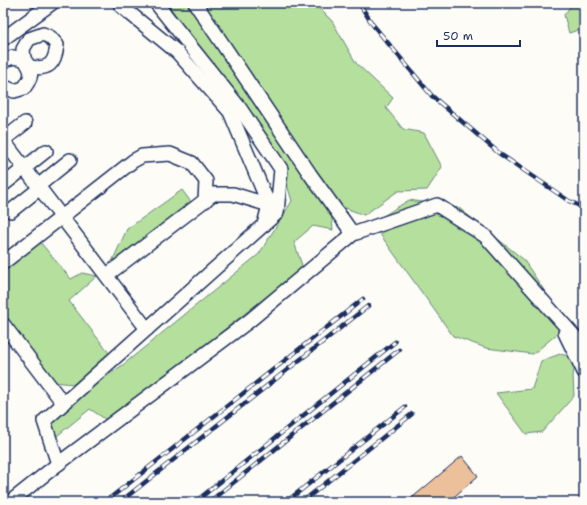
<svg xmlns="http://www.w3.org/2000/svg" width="587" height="505" font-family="'Shantell Sans',sans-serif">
	<rect width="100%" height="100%" fill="#fdfcf7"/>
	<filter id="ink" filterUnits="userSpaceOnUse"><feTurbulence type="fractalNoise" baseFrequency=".025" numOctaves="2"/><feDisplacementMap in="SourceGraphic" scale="8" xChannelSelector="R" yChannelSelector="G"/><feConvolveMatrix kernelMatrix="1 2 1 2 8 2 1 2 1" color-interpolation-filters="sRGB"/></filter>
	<g filter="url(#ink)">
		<!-- green -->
		<g fill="#b5df9c" stroke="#68877d">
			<polygon points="167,3 188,3 203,23 331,208 333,230 313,226 294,242 303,268 108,421 90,409 52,440 50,416 124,364 259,254 292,201 280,162"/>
			<polygon points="201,3 314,3 332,21 356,63 393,98 386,108 403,129 424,133 442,167 427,190 398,191 364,215 340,206"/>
			<polygon points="573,3 584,3 584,28 569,33 564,15"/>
			<polygon points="182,190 191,202 111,264 127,229"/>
			<polygon points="409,200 459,208 523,259 558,311 563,329 533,354 486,348 453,336 372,223"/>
			<polygon points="40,242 71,279 82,273 97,276 69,301 109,353 74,384 53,382 3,317 3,283 5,281 3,279 3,269"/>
			<polygon points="560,354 576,358 573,376 574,396 542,432 526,434 496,393 532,389 541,361"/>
		</g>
		<!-- building -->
		<polygon fill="#ebc09a" stroke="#1b2f5e" points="462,456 478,476 448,502 407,502"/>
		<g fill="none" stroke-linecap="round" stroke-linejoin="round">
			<defs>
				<g id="minor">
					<polyline points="120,3 121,6 177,52 230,112 269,205 264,225"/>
					<polyline points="195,3 310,174 353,234"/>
					<polyline points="3,39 52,3"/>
					<path d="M24,59L23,49L29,39L43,34L50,37L57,45C55,64 49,70 30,67"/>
					<path d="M3,61L13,57L24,59C33,71 33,76 24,88L14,91L3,86"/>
					<polyline points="3,140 147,329"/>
					<polyline points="3,140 25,123"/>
					<polyline points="3,185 46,151"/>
					<polyline points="38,186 70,160"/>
					<polyline points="11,211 40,188"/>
					<polyline points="3,263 133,161 142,156 170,154 192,163 206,181 205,201"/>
					<polyline points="107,275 213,194 233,194 269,205"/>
					<polyline points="3,324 63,403"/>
					<polyline points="565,333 584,372"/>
					<polyline points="58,464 44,421 277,213 281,169 239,107 156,3"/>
					<polyline points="10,502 58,464 249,321 353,234 437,205 485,236 584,347"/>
				</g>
			</defs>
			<!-- minor casing -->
			<use href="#minor" stroke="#1b2f5e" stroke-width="16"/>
			<!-- minor -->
			<use href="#minor" stroke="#fdfcf7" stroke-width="13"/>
			<defs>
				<g id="rail">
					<polyline points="359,3 373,25 432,96 500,154 569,201 584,208"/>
					<polyline points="105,502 363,299"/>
					<polyline points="120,502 368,306"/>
					<polyline points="195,502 395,342"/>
					<polyline points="209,502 399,350"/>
					<polyline points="286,502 405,407"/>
					<polyline points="302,502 412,414"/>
				</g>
			</defs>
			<!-- rail casing -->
			<use href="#rail" stroke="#1b2f5e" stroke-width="4.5"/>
			<!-- rail -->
			<use href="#rail" stroke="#fdfcf7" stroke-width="3" stroke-dasharray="9" stroke-linecap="butt"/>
		</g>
	</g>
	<!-- margin -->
	<rect width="587" height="505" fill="none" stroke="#fdfcf7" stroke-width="16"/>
	<rect x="8" y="8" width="571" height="489" fill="none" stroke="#1b2f5e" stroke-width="1.5" filter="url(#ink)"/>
	<!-- scale -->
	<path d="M437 40v6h83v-6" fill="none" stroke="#1b2f5e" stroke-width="2"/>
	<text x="443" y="40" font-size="12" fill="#1b2f5e" stroke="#fdfcf7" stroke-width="3" paint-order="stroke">50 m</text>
</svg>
